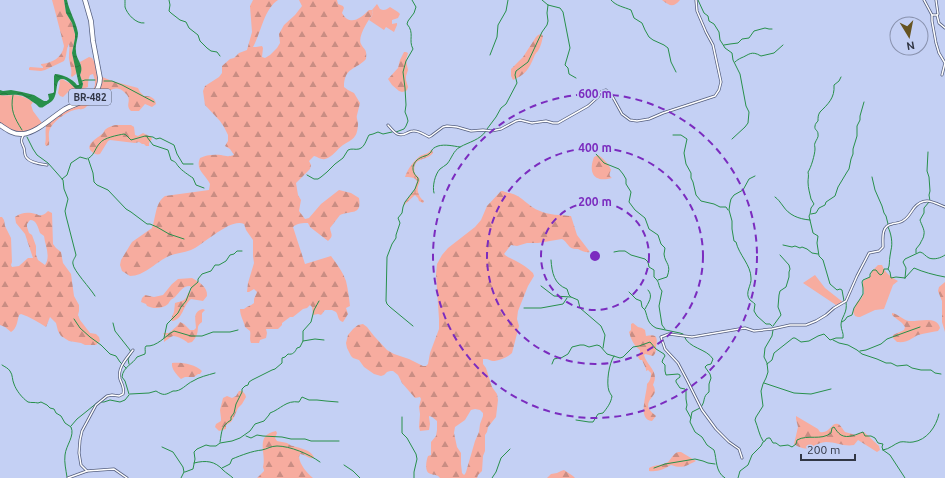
<svg xmlns="http://www.w3.org/2000/svg" width="945" height="478" font-family="Ubuntu,sans-serif">
	<defs>
		<pattern id="forest-firs" width="22" height="20" patternUnits="userSpaceOnUse"><rect width="22" height="20" fill="#f7ac9f"/><path d="M5 1l3.5 6h-7zM16 11l3.5 6h-7z" fill="#c98d83"/></pattern>
		<pattern id="wetland-marsh" width="20" height="14" patternUnits="userSpaceOnUse"><rect width="20" height="14" fill="#f7ac9f"/><path d="M1 5h8M5 5V1M11 12h8M15 12V8" fill="none" stroke="#c98d83"/></pattern>
		<pattern id="water-waves" width="16" height="10" patternUnits="userSpaceOnUse"><rect width="16" height="10" fill="#28904b"/><path d="M0 5q4-4 8 0t8 0" fill="none" stroke="#237640"/></pattern>
	</defs>
	<rect width="100%" height="100%" fill="#c4d0f4"/>
	<!-- green -->
	<g fill="#f7ac9f">
		<path d="M377,4L380,9C384,11 386,10 390,7L398,12L400,14L398,18L392,20V24L397,23V25L394,32L386,27L384,30L369,20L373,14L372,10Z"/>
		<path d="M89,57L92,58L95,63L98,82L95,90L89,95C95,88 97,85 93,74L90,75C88,79 88,83 88,87L80,90L82,88L83,84L80,75C82,70 81,67 80,62Z"/>
		<polygon points="62,79 71,84 77,90 74,92 69,91 63,97 60,96 58,93 60,82 59,81"/>
		<path d="M0,95C5,96 9,95 14,95C21,95 27,98 33,102L31,105L33,111L42,123C22,137 20,135 0,123Z"/>
		<path d="M878,265H882C885,273 891,277 898,281L893,285L884,309L875,310L860,317H858L855,316L853,312L857,302L861,299L864,293L863,285V281L870,277L872,271Z"/>
		<polygon points="815,275 825,288 844,303 836,305 803,283"/>
	</g>
	<!-- forest -->
	<g fill="url(#forest-firs)" fill-rule="evenodd">
		<path d="M52,0H64L66,13L72,23L75,34V38L72,53L77,72L76,74L72,77L71,76C73,68 68,62 69,55C69,50 70,48 69,44C66,48 67,56 64,61L45,70L41,71L29,70V68L30,67L43,68V67L41,65V64C52,63 62,58 64,46L55,11Z"/>
		<path d="M253,0H278C264,9 261,33 253,47H256L262,46L263,48L262,57L265,58L270,55L277,48L280,43L279,34L284,25L295,15L302,6L299,0H337L338,4L343,6L344,8L342,13C350,27 361,18 369,10H372L373,14C369,19 357,37 361,44C365,51 367,49 366,59C356,70 344,67 344,87L348,90L354,93L360,103C359,107 358,111 357,115C356,118 358,121 358,124C358,127 357,134 355,136C353,140 346,143 343,145C337,149 333,157 325,159C321,160 318,157 314,156L309,161L311,165L310,169L296,183L298,195L301,200L299,211L305,219L309,218L321,204L339,190L351,193L359,198C362,216 351,210 340,215L330,228C331,235 334,235 328,241L310,227L308,223C303,223 297,223 293,227L305,264L331,256C336,263 343,272 346,281C348,289 349,298 350,306L346,308L348,314L343,322C337,320 339,316 336,312L332,310H325L321,315L318,314L313,315L312,307L310,305L307,308L303,309L293,317H290L282,323V325L278,329H266L267,333L266,338L260,340L259,343H251C249,339 251,335 250,331L245,327C244,321 240,316 240,309H244C247,306 251,306 254,303V299L257,292L254,289L249,292H247L248,283L254,263L253,256V240L246,230L244,224C231,217 203,245 191,250C183,253 174,253 167,257C155,263 144,276 130,276L122,271L120,265L121,260L132,242L152,228C156,217 155,203 165,196L209,190L210,184C205,174 195,170 200,158C205,155 214,154 221,155C226,156 228,157 234,155L230,149L225,146L228,141V135L224,127L220,121L205,105L203,91L205,86L219,77L222,73V66L230,59L234,58L239,53L247,50L252,32L250,6Z"/>
		<path d="M662,0H680C673,8 670,6 662,0Z"/>
		<path d="M541,34L543,36C542,41 541,46 538,51C536,53 535,54 534,57C529,69 525,75 513,80L511,76V69L523,57L536,37L538,35Z"/>
		<polygon points="404,52 406,52 408,53 406,60 408,70 406,76 406,80 408,87 407,90 406,91 402,92 399,91 392,85 388,79 398,68 400,60"/>
		<path d="M100,76L112,81L138,88L140,92L144,96C150,96 155,97 156,104L152,107L145,104L139,111H131C124,104 134,100 124,92C123,91 121,89 119,89C109,86 103,98 96,103C93,104 90,105 87,106C86,107 84,109 82,109C81,110 80,109 79,109C69,110 56,119 51,127C47,133 50,139 49,145L46,146L45,144C47,137 44,131 47,123L67,110L94,96Z"/>
		<path d="M115,125H131L134,127L135,135L138,136L143,133L151,137L152,139L149,143V146H146L144,144H142L139,142L135,143L110,140L108,141L100,154C97,155 94,154 91,151C85,144 98,138 102,134C104,133 104,130 106,129C108,127 112,126 115,125Z"/>
		<path d="M598,155C603,158 609,164 611,170C609,174 609,176 612,178C594,183 588,173 594,157Z"/>
		<path d="M501,191C505,191 506,193 510,193C523,196 528,207 540,211C547,215 562,215 571,216L577,235L590,252C586,253 582,251 578,249C568,250 568,242 562,239L538,243H527L517,246L511,245L504,254C507,257 512,259 516,261C522,264 528,268 533,273L534,276L528,286L518,311L517,319L519,326L512,353C508,357 498,361 493,361C491,361 488,359 486,359H483V364L486,368L492,387L497,394L498,400L496,417L488,427L487,432L485,435V451L483,456L482,471L478,475L477,478H440C437,474 436,476 431,474C424,473 426,461 428,456L431,455V442L436,436L437,430V421L432,417L429,416V417L430,424L429,430L420,431L419,427L420,414L419,407L421,399L420,397L415,398L402,383L398,375L393,371H390L387,372L384,375L381,376L374,374L364,367L359,360L353,358L351,356L347,348L346,343L348,335L353,329L358,325L363,324L367,327L374,336L387,350L394,354L409,359L423,366H426L428,364L430,353L439,329V319L436,274L437,264L442,255L448,248L475,227L481,220L487,206ZM475,409L480,410L483,413V416L480,424L479,432L475,441L466,472L465,474L464,475L462,473L461,464V453L457,447L454,433L455,427L465,420L471,410Z"/>
		<path d="M48,211L52,213L53,244L56,248L61,252L63,263L71,274L74,296L79,305V311L78,315L80,320L90,333L96,334L99,337L100,341L96,345H85L81,343L69,341L61,336L58,331L56,323L50,317L46,327C38,322 30,317 21,314L19,315C17,322 17,328 11,332L5,327L0,325V217H2L4,220L5,226L11,238L12,262L11,265L12,267L19,266L28,258H33L25,234L16,223L15,217C22,212 28,212 36,214C39,215 39,216 42,215C44,215 47,212 48,211ZM30,220C37,220 38,228 40,233L44,236C45,245 51,256 45,265L38,260L36,255V246L32,235L29,233L27,227V224Z"/>
		<path d="M192,278C199,282 208,287 207,296L203,301L191,299C183,305 183,320 172,321L171,319L174,312L175,303C182,301 186,301 188,293L191,291V288L190,286C182,286 180,292 175,297C173,299 171,299 170,301C169,302 169,303 168,304C163,309 153,309 147,306L146,304L141,302L142,298L145,295L154,297L163,295L172,284L178,279Z"/>
		<polygon points="945,282 945,332 942,322 942,301 938,291 939,287"/>
		<path d="M203,309L205,310L202,313V322C196,326 199,328 197,334C196,337 194,340 192,342L188,343C185,340 178,336 173,336C170,337 167,340 164,342V338L166,335L163,334L164,333H169L177,326L180,322L184,324L190,330H194L196,328C196,319 192,312 203,309Z"/>
		<path d="M892,313C898,314 903,320 909,321C918,322 937,315 940,328L938,331C932,332 925,333 918,335C910,339 908,343 897,342L893,338V335L904,330L905,327L902,323L893,316L892,315Z"/>
		<path d="M633,323L638,327L642,328L645,330L646,336C657,333 658,338 656,347C656,351 656,353 653,356L645,354L644,355L645,358C650,368 659,373 653,385C660,397 645,397 649,409C651,412 654,414 656,416L652,421C637,420 647,394 647,384C650,381 651,378 651,373L648,370L646,371V369L642,360H640L638,357L640,352V350C634,346 631,339 629,332L631,330V324Z"/>
		<path d="M172,363C181,362 195,364 202,371L200,374H198L194,377H185L181,379C177,375 171,369 172,363Z"/>
		<polygon points="239,391 242,391 245,394 246,397 242,404 238,408 234,417 231,422 226,425 226,429 219,431 215,427 216,424 221,421 221,418 220,410 223,398 227,396 232,398 236,396"/>
		<path d="M796,416L818,429L820,432C830,434 831,422 838,424C841,425 843,430 845,432L852,434L856,435L862,432H864L879,446L880,450L877,452L858,440L854,445C844,447 836,442 826,442C812,443 811,455 794,444L798,427L796,419Z"/>
		<path d="M276,431L277,433L275,438L277,441C280,442 284,442 287,443C289,444 291,446 293,446C302,449 309,449 314,457L313,458C308,459 305,454 300,454L299,457C300,465 307,473 313,478H257L264,471V470L263,467C267,454 254,435 276,431Z"/>
		<path d="M678,452H681L696,461C686,466 682,469 671,465C664,469 658,472 649,471V468L651,467C656,465 663,465 668,462C672,458 673,454 678,452Z"/>
		<polygon points="564,470 573,476 575,478 547,478 551,474 557,473 561,471"/>
	</g>
	<!-- wetland -->
	<path fill="url(#wetland-marsh)" d="M431,150H432L433,153C426,162 411,156 415,174C425,181 416,183 418,192C419,196 421,199 424,201L423,203L419,201L418,198L415,195L403,206L405,202L414,191L417,181C415,177 409,177 405,177C408,168 413,162 420,156C424,154 428,154 431,150Z"/>
	<!-- water -->
	<path fill="url(#water-waves)" d="M64,0H67C69,11 76,21 78,33C78,39 75,45 76,51C76,60 85,65 80,75L83,84L82,88L80,90H77C73,87 68,79 62,79C53,79 61,100 47,104C37,108 33,101 25,97C17,93 8,96 0,95V90L3,91L11,90L22,92L34,95L44,101H47L49,99L48,94L53,93L54,92V76L55,74C62,74 73,79 77,85H79L72,53L75,38V34L72,23L66,13Z"/>
	<g fill="none" stroke-linecap="round" stroke-linejoin="round">
		<!-- stream -->
		<g stroke="#28904b" stroke-width="1">
			<path d="M125,0C125,1 125,6 125,7C127,14 136,24 144,23"/>
			<polyline points="169,0 170,5 169,11 171,13 180,20 186,22 189,28 198,35 200,41 207,48 211,51 217,52 220,56"/>
			<polyline points="542,0 548,5 560,8 563,12 570,48 565,65 568,68 569,74 576,78"/>
			<path d="M611,0C616,6 624,7 631,10L634,18L642,23L645,30L649,37L653,40L664,45L668,48L671,62L676,72"/>
			<polyline points="698,0 704,13 708,16 709,21 714,24 719,32 720,40 722,43 725,48 732,53 733,60 740,74 746,106 749,112 748,123 745,127 732,139"/>
			<polyline points="724,45 730,44 738,43 742,39 749,38 754,31 765,28 769,29 772,29"/>
			<polyline points="490,55 497,37 498,25 506,11 508,0"/>
			<path d="M735,62C737,60 739,59 741,58C749,55 751,50 761,56L774,53L783,45"/>
			<path d="M841,77L839,81L834,85C835,98 828,104 820,112C818,115 818,117 818,121C817,122 815,124 815,126C814,130 818,130 818,134C819,137 816,140 815,143C814,145 815,146 815,149C815,154 811,168 808,172C809,176 808,178 808,182C808,188 810,194 811,199L814,204L811,208L810,214L809,216L813,233L818,236L817,243L819,256L823,260L830,284L837,290L840,289L842,290L844,301"/>
			<polyline points="82,81 85,80 95,80"/>
			<polyline points="104,81 112,81 122,85 154,102"/>
			<path d="M13,95C10,110 14,117 22,130"/>
			<polyline points="487,129 496,117 501,108 506,104 517,83 515,75 516,71 528,62 542,32 547,25 548,21 547,13 548,5"/>
			<path d="M396,132L404,129L406,126L408,121L407,117L405,112L406,105L405,88L403,72L406,61L413,49C408,40 415,33 407,24L408,21L414,13L416,7L412,0"/>
			<polyline points="673,135 681,135 687,139 684,153 686,164 691,173 691,178 693,182 696,195 701,201 714,204 720,207 726,207 728,210"/>
			<path d="M27,137L33,149L37,155L48,163L56,172L63,180L64,189L68,199L65,211L66,216L76,255C75,258 72,261 73,264C73,270 91,289 95,296"/>
			<path d="M147,137L153,145L168,150L171,160C178,163 175,163 179,167C181,170 190,176 193,178L196,185L204,188"/>
			<polyline points="928,152 927,171 929,177 930,191 929,195 930,201"/>
			<path d="M596,154L604,163L619,169L623,174L626,179V184L631,192L629,202L635,210L645,218L649,229L658,235L661,244L665,248C665,250 664,252 664,254C665,264 672,264 667,277L658,280"/>
			<polyline points="88,158 93,173 94,182 97,185 108,190 126,209 131,212 147,224 150,224 157,227 169,234 184,239"/>
			<path d="M89,158C95,154 95,148 100,143C103,138 118,135 124,134L126,135L131,140L145,136L153,137L156,139L160,138L174,145L177,154L183,164H193"/>
			<path d="M307,175L314,179H318L321,177L327,172L335,164L343,158L348,150C352,148 355,150 359,149C365,147 366,140 369,135L373,134L378,132L383,134L392,132"/>
			<path d="M755,176L749,179L743,190L734,195L731,199L730,203L729,210L732,221V229L734,241L736,242C739,255 751,265 751,278C752,285 744,293 750,300C751,301 753,302 755,304L754,311L757,316L766,324H770L772,326"/>
			<polyline points="872,177 875,190 882,206 884,213 886,216 888,224"/>
			<polyline points="62,179 67,175 71,163 80,157 87,159"/>
			<path d="M434,193C432,187 435,174 440,169C442,167 445,166 447,164C452,158 453,151 460,147C469,142 480,140 486,131"/>
			<path d="M775,197C778,199 780,202 783,206C789,215 798,219 810,220"/>
			<polyline points="811,214 816,213 819,208 825,205 826,202 835,196 838,187 847,172 849,169 851,159 853,154 853,149 857,136 857,126 860,120 860,116 864,102"/>
			<path d="M888,227C891,233 893,243 891,250C891,252 890,254 890,256C889,261 890,265 888,269L890,272L891,278L896,277L905,278"/>
			<polyline points="783,245 792,247 795,246 800,248 802,247 807,249 812,253 818,254"/>
			<path d="M614,252L619,251H625L631,255L645,259L648,262L649,267L654,270V277C661,283 657,285 662,291L659,306L662,325L665,329"/>
			<path d="M916,253V249L920,244C921,241 924,238 924,234C925,230 921,224 920,220L924,213V208L929,202"/>
			<path d="M551,260C552,273 554,284 567,289L569,295L571,297"/>
			<path d="M905,278L906,268L903,262L905,259L920,252C924,253 925,256 929,258C934,260 941,258 945,255"/>
			<path d="M905,278L914,268C923,272 934,275 945,277"/>
			<polyline points="541,286 554,296 571,297 578,300 580,308 601,326 605,335 603,348"/>
			<path d="M629,292L636,299L641,301L642,307L645,310C648,318 647,323 656,328L680,333L683,334"/>
			<polyline points="524,308 541,308 563,304 567,298"/>
			<path d="M645,309C648,303 654,296 648,290"/>
			<polyline points="74,319 80,328 90,337 101,345 110,354 116,356 120,362 126,368"/>
			<polyline points="842,322 845,320 847,317 852,315 854,308 860,299 863,294 863,288 862,282 863,280 870,277 870,274 873,270 876,270 879,274 881,275 883,273 884,269 888,269"/>
			<polyline points="113,323 115,331 130,350 131,354 128,359 129,364"/>
			<path d="M413,326L390,307L387,304L386,301L387,257L392,244L396,238V235L400,223L398,218L402,213L403,207L405,202L415,189L418,181V178C411,172 411,163 420,158C423,156 427,156 429,154C433,151 430,149 438,146C445,144 453,146 460,147"/>
			<polyline points="773,326 781,315 780,312 778,307 779,295 780,291 786,287 789,277 789,272 790,269 789,265 780,255"/>
			<path d="M684,336C689,349 706,348 713,359L711,364L707,365L705,367L710,374L711,378L709,384V392C702,397 706,401 701,407"/>
			<polyline points="164,338 167,324 178,313 181,307 186,301 191,288 198,282 198,279 202,274 211,271 215,265 219,265 226,261 230,255 234,254 237,251 242,251"/>
			<polyline points="833,340 839,343 848,345 857,350 862,354 877,359 886,363 891,363 897,366 907,365 912,368 921,370 931,370 935,373 941,374"/>
			<polyline points="303,341 315,339 324,340"/>
			<polyline points="860,351 866,350 881,344 887,339 895,336 920,327"/>
			<polyline points="552,364 554,359 558,358 561,358 568,354 572,347 580,345 584,345 589,347 597,345 600,346 607,354 620,358 623,357 633,347 639,346 650,342 656,349 664,354 665,356 663,359 662,362 665,365 665,371 666,375 678,374 680,375 680,377 676,380 676,382 680,388 685,389 686,391 686,399 687,405 686,409 691,418"/>
			<path d="M767,364L772,360L774,353L793,338H795L801,342L809,341L818,336L824,334L830,340L836,338H843C844,333 841,330 841,325C841,317 848,313 846,302"/>
			<path d="M2,365C5,367 8,368 10,371C13,375 12,380 14,384C16,390 22,398 28,402C32,403 34,402 38,403L41,402L47,405L50,408L54,409L56,413L61,416L65,423L71,427C75,436 66,445 65,455C64,462 66,470 67,477"/>
			<polyline points="764,383 794,393 811,394 831,389"/>
			<path d="M129,394L125,381L122,377C123,367 133,364 137,357L145,354C146,351 144,348 146,346C157,347 165,336 174,331L191,336H202L213,332H230L238,330"/>
			<path d="M130,394L149,393L156,391C164,396 165,395 173,391C181,392 186,384 193,381C199,377 208,375 215,373"/>
			<path d="M700,408L692,412L690,422L695,432L702,437L707,445L714,450C717,459 715,472 725,478"/>
			<polyline points="402,417 402,433 407,438 416,454 417,459 414,472 414,478"/>
			<path d="M576,420L589,422H593L598,414L603,413C607,408 611,403 612,396C611,395 610,393 609,391C606,383 609,363 614,356"/>
			<polyline points="71,426 77,419 87,411 98,402 104,402 110,400 120,402 125,400 129,395"/>
			<polyline points="246,436 251,438 257,435 263,436 282,437 291,439 305,439 311,441 339,441"/>
			<path d="M763,441C759,435 758,427 755,420L756,417L763,406L761,391L763,384L766,378L768,372L767,363L764,357L765,348L772,336L773,330"/>
			<path d="M220,442C222,431 221,426 231,420V417L234,413L236,404L242,392V389L245,386L248,385L249,382L252,380L272,370L275,369L282,363V358L285,357L288,354C293,355 295,352 297,348L300,347L303,341V331L311,322L314,310L319,301"/>
			<polyline points="162,447 173,452 183,467 184,472"/>
			<path d="M883,450C890,449 894,444 900,442C904,441 909,443 913,442C927,440 936,427 939,414"/>
			<polyline points="883,450 890,455 905,478"/>
			<path d="M194,463C206,460 215,461 223,470C226,473 230,475 233,478"/>
			<polyline points="344,465 353,471 360,478"/>
			<path d="M222,468L230,464L232,459C242,455 252,451 262,450C267,449 271,446 277,446C290,446 309,454 320,462"/>
			<polyline points="654,468 665,464 695,459 703,461 708,463 715,464"/>
			<path d="M185,472L193,469L195,459L194,452L197,449L206,445L210,446H216L220,443L232,441L240,438L250,431L255,424L264,421L269,415L270,413C281,409 286,400 299,402L302,397L309,400H317L326,401L338,402"/>
			<polyline points="181,478 184,472"/>
			<polyline points="492,478 496,472 501,458 510,449"/>
			<path d="M738,478L740,471L748,465L752,455L761,446L763,442L765,441L766,439L768,438H770L773,443H776L780,446L788,445L792,447L796,444L797,440C808,434 821,441 831,433L832,428L834,427C836,430 838,433 841,435C848,439 857,434 863,432L865,436H871L875,438L878,443L883,444L882,447L883,450"/>
		</g>
		<!-- river -->
		<polyline stroke="#28904b" stroke-width="3" points="37,103 40,106 42,106 48,102"/>
		<defs>
			<g id="street">
				<polyline points="924,0 932,15 932,21 936,43 939,53 945,63 942,75"/>
				<polyline points="932,15 937,15 938,14 936,0"/>
				<polyline points="937,15 939,23 945,28"/>
				<path d="M388,125C394,132 398,138 407,133C410,132 410,131 413,131C419,130 424,135 429,137L431,136L443,127L447,126L457,127L471,131L483,130L491,131L501,129L516,121L520,120L532,123L546,121L553,123H558L588,106L598,97L601,92L606,90L609,92L611,94L622,114L630,120L637,121L649,119L663,113L715,96L719,90L721,82L713,45L706,32L697,11L696,0"/>
				<path d="M23,136C20,141 22,143 24,148C25,151 24,154 26,157C30,163 40,164 47,165"/>
				<path d="M742,458L739,449L729,442L716,429L702,410L687,380L678,363L665,349L661,337L669,334L692,337L745,328L754,331L772,329L790,325H806L816,321L826,315L834,308L846,301L857,276L869,253L879,251L883,247C883,238 881,226 892,224C896,223 901,223 904,220C908,218 911,212 914,208C924,196 933,202 945,207"/>
				<path d="M87,471L81,465L79,453L80,440L82,431L96,405L107,396L112,395L119,396L123,394C125,388 122,385 120,379C117,368 127,358 133,350"/>
				<polyline points="68,478 87,471 114,469 127,478"/>
			</g>
			<path id="highway" d="M0,125C7,130 14,135 23,134C38,132 52,117 65,109C74,104 85,102 93,95C98,90 100,85 100,78L93,41L91,21L85,0"/>
		</defs>
		<!-- street casing -->
		<use href="#street" stroke="#555f7f" stroke-width="3"/>
		<!-- highway casing -->
		<use href="#highway" stroke="#555f7f" stroke-width="5.5"/>
		<!-- street -->
		<use href="#street" stroke="#fff" stroke-width="1.5"/>
		<!-- highway -->
		<use href="#highway" stroke="#fff" stroke-width="4"/>
	</g>
	<!-- distance rings -->
	<g fill="none" stroke="#7b2cbf" stroke-width="2" stroke-dasharray="7 5">
		<circle cx="595" cy="256" r="54"/>
		<circle cx="595" cy="256" r="108"/>
		<circle cx="595" cy="256" r="162"/>
	</g>
	<g text-anchor="middle" dominant-baseline="central" stroke-width="3.5" stroke-linejoin="round" paint-order="stroke">
		<!-- shield labels -->
		<rect fill="#c4d0f4" stroke="#5d6479" stroke-width="1" x="69" y="89" width="42" height="16" rx="3"/>
		<g font-size="10" font-weight="bold" fill="#313644">
			<text x="90" y="97">BR-482</text>
		</g>
	</g>
	<circle cx="595" cy="256" r="6" fill="#7b2cbf" stroke="#c4d0f4" stroke-width="2"/>
	<g font-size="12" text-anchor="middle" font-weight="bold" fill="#7b2cbf" stroke="#c4d0f4" stroke-width="3.5" stroke-linejoin="round" paint-order="stroke">
		<text x="595" y="98">600 m</text>
		<text x="595" y="152">400 m</text>
		<text x="595" y="206">200 m</text>
	</g>
	<!-- north arrow -->
	<g transform="translate(909 36) rotate(170)"><circle r="19" fill="#c4d0f4" stroke="#8992ae"/>
	<path d="M0-3L7 15L0 10L-7 15Z" fill="#665422"/>
	<text y="-6" font-size="11" font-weight="bold" text-anchor="middle" fill="#313644">N</text>
	</g>
	<!-- scale -->
	<path d="M801 454v6h54v-6" fill="none" stroke="#313644" stroke-width="2"/>
	<text x="807" y="454" font-size="12" fill="#313644" stroke="#c4d0f4" stroke-width="3" paint-order="stroke">200 m</text>
</svg>
